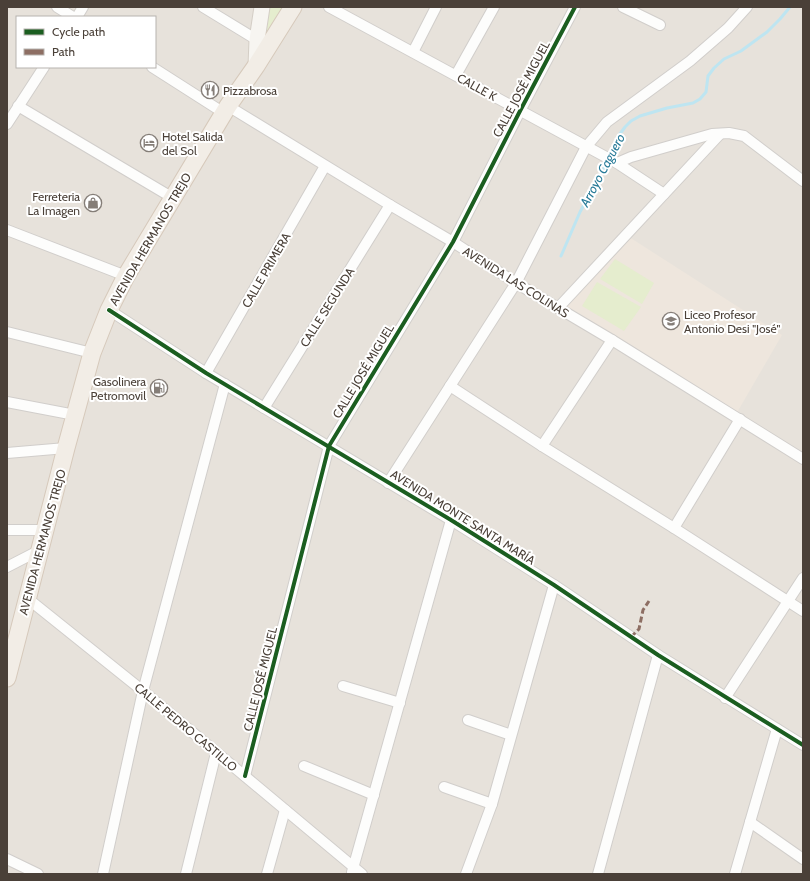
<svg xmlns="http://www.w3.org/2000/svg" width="810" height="881" font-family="Cabin,sans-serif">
	<rect width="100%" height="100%" fill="#f3f1ee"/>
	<!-- residential -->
	<path fill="#e7e2db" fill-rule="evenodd" d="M7,7H803V874H7ZM17,17H155V67H17Z"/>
	<!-- education -->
	<polygon fill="#eee6dd" points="626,235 782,335 735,416 558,308"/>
	<!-- green -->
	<g fill="#e5edce">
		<polygon points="262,7 293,7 256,66"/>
		<polygon points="615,259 654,283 642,304 600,279"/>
		<polygon points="597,282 641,307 624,331 582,306"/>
	</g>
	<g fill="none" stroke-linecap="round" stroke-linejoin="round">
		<!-- stream -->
		<polyline stroke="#bee5f1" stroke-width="3" points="561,256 580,212 604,168 617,138 625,127 631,121 640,116 667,108 693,103 700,99 706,92 708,76 714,68 724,59 741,51 767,32 780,19 790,7"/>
		<defs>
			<g id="street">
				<polyline points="57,7 73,17"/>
				<polyline points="203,7 257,40"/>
				<polyline points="329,7 617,163 664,194"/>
				<polyline points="623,7 660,25"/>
				<polyline points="77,17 83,7"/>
				<polyline points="413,52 436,7"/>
				<polyline points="152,67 224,113"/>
				<polyline points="456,75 494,7"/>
				<polyline points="18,106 173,198"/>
				<polyline points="228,106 390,205 453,242 516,283 612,340 803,459"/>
				<polyline points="7,124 44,67"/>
				<polyline points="617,163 631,157 712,134 729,133 744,136 803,181"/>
				<polyline points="7,230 126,276"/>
				<polyline points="558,308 720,134"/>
				<polyline points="109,310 206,373 451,520 554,585 658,655 803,745"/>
				<polyline points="7,332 92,353"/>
				<polyline points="206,373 325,166"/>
				<polyline points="450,386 542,446 674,528 803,611"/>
				<polyline points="7,402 75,415"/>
				<polyline points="264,408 390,205"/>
				<polyline points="542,446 612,340"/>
				<polyline points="7,453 66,448"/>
				<polyline points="388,483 516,283 586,147 607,122 690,61 728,28 747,7"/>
				<polyline points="674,528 740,419"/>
				<polyline points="7,530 45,530"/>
				<polyline points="7,567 40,550"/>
				<polyline points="27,598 143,691 362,874"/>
				<polyline points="343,686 400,703"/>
				<polyline points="725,698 803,578"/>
				<polyline points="468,720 511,735"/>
				<polyline points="304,766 374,795"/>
				<polyline points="245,776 329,446 453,242 520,111 575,7"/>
				<polyline points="444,787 492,804"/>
				<polyline points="750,822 803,859"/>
				<polyline points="7,859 38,874"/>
				<polyline points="352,872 451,520"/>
				<polyline points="103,874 143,691 225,384"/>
				<polyline points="186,874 216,753"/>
				<polyline points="267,874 285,810"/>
				<polyline points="466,874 492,804 554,585"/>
				<polyline points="598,874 658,655"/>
				<polyline points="735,874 777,729"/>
			</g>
			<polyline id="secondary" points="256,66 257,40 262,7"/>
			<polyline id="primary" points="7,678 66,448 92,353 109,310 126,276 228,106 256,66 293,7"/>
		</defs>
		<!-- street casing -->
		<use href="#street" stroke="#d1cecb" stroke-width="12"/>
		<!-- secondary casing -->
		<use href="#secondary" stroke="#d4cec6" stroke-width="17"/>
		<!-- primary casing -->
		<use href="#primary" stroke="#d6c9bb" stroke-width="19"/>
		<!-- street -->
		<use href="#street" stroke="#fdfdfc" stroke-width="10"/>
		<!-- secondary -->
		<use href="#secondary" stroke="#f7f5f1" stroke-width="15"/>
		<!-- primary -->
		<use href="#primary" stroke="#f2ede6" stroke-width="17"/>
		<!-- quiet -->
		<polyline stroke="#8d6e63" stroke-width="3" stroke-dasharray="6 3" stroke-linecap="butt" points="631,637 639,629 643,610 649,601"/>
		<defs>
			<g id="cycleway">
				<polyline points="109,310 206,373 451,520 554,585 658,655 803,745"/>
				<polyline points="245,776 329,446 453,242 520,111 575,7"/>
			</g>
		</defs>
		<!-- cycleway casing -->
		<use href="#cycleway" stroke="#fff" stroke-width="6"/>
		<!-- cycleway -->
		<use href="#cycleway" stroke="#1b5e20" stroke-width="4"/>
	</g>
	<!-- icons -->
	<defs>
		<symbol id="restaurant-ring" viewBox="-11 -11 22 22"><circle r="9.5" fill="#fff" stroke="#857e78" stroke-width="1.5"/><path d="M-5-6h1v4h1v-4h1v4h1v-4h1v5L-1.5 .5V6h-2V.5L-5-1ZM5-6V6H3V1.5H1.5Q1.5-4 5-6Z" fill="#857e78"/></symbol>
		<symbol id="hotel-ring" viewBox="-11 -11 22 22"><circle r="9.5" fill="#fff" stroke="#857e78" stroke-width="1.5"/><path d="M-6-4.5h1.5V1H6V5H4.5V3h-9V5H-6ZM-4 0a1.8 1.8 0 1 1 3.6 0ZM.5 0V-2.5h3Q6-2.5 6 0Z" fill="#857e78"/></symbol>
		<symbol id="shop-ring" viewBox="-11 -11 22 22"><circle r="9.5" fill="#fff" stroke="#857e78" stroke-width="1.5"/><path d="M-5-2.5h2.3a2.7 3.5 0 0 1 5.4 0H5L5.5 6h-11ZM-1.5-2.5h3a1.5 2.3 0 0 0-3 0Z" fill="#857e78"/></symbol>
		<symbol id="school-ring" viewBox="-11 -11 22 22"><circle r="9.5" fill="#fff" stroke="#857e78" stroke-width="1.5"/><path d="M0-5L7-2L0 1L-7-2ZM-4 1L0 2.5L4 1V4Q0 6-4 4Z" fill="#857e78"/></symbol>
		<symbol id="fuel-ring" viewBox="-11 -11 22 22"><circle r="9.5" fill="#fff" stroke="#857e78" stroke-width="1.5"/><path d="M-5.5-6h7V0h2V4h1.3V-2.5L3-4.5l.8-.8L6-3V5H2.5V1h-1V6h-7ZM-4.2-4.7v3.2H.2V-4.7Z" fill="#857e78"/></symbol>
	</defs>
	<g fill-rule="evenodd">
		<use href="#restaurant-ring" x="200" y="80" width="20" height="20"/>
		<use href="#hotel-ring" x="139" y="133" width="20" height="20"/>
		<use href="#shop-ring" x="83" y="193" width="20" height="20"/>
		<use href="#school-ring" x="661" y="311" width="20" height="20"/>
		<use href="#fuel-ring" x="149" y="378" width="20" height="20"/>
	</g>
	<g text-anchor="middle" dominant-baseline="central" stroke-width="4" stroke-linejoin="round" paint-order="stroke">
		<!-- street labels -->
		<g font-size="12" fill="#4a4038" stroke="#fff">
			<text transform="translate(477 87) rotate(29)">CALLE K</text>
			<text transform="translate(521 89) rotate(-62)">CALLE JOSÉ MIGUEL</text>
			<text transform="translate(150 239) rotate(-60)">AVENIDA HERMANOS TREJO</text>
			<text transform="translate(266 270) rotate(-60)">CALLE PRIMERA</text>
			<text transform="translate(516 282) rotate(32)">AVENIDA LAS COLINAS</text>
			<text transform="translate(327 307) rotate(-58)">CALLE SEGUNDA</text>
			<text transform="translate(363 371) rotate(-59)">CALLE JOSÉ MIGUEL</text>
			<text transform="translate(463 517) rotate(32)">AVENIDA MONTE SANTA MARÍA</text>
			<text transform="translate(42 542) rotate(-75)">AVENIDA HERMANOS TREJO</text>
			<text transform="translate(260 679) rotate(-76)">CALLE JOSÉ MIGUEL</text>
			<text transform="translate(186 727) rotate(40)">CALLE PEDRO CASTILLO</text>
		</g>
		<!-- poi labels -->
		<g font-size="12" fill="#4a4038" stroke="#fff" text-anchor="start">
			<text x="223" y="90">Pizzabrosa</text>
			<text x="162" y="136">Hotel Salida<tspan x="162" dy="14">del Sol</tspan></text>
			<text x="80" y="196" text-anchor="end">Ferreteria<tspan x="80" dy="14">La Imagen</tspan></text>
			<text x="684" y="314">Liceo Profesor<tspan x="684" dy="14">Antonio Desi "José"</tspan></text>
			<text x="146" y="381" text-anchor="end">Gasolinera<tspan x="146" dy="14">Petromovil</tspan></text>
		</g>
		<!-- water labels -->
		<g font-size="13" font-style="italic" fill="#287b98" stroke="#fff">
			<text transform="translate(602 170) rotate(-62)">Arroyo Caguero</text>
		</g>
	</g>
	<!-- border -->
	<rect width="810" height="881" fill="none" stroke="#4a4038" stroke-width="16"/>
	<!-- legend -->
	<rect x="16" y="16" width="140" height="52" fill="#ffffff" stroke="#b7b3af"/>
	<rect x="24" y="29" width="20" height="6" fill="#1b5e20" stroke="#b7b3af"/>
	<text x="52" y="36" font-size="12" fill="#4a4038">Cycle path</text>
	<rect x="24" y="49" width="20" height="6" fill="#8d6e63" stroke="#b7b3af"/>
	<text x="52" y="56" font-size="12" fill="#4a4038">Path</text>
</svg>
